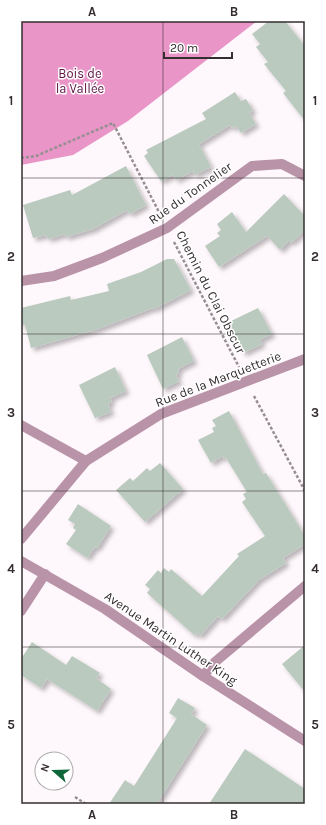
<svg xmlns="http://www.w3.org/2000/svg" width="326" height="825" font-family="Karla,sans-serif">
	<defs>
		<filter id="shadow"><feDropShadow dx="3.5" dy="3.5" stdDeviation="2" flood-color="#0004"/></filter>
	</defs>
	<rect width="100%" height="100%" fill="#fef7fb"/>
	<!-- forest -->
	<polygon fill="#e995c7" points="21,21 257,21 128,121 73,155 21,165"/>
	<!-- building -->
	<g fill="#bacabe" filter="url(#shadow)">
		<polygon points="269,21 285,21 305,46 305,121 283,93 286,91 264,64 268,62 256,47 260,44 252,34"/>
		<polygon points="235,92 241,101 246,99 253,110 249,113 256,124 241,133 236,126 232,128 230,125 199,144 211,167 195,175 193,171 176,180 173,175 161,181 144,156 148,153 146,150 206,119 202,113"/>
		<polygon points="126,166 146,205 130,214 127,210 93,229 66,237 65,234 48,239 46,235 33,238 23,205 70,190 72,195"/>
		<polygon points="284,194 305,216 305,230 291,243 290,240 280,250 267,236 219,267 205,246 220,236 217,233 221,230 217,224 232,212 246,232"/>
		<polygon points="167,259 174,259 191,290 154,309 153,308 95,330 31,348 25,325 21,326 21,308 70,296 71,300 109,291 107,284 141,272"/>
		<polygon points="258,308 272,334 260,340 262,344 243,353 227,323"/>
		<polygon points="182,337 194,361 178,369 179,373 176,375 179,381 163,389 147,355"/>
		<polygon points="115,367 126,391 110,398 112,402 108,404 111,412 95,418 79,385"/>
		<polygon points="229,411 263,474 266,473 305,536 305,544 283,558 286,563 259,580 222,619 218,616 200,636 197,633 194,635 147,593 150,589 145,585 158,570 161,573 164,568 169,572 171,569 202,596 239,556 237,554 265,536 242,502 246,499 243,494 247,492 226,458 224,459 223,456 211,463 198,440 214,432 212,428 216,426 212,420"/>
		<polygon points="160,463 183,489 145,522 116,490 130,478 133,481 147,468 150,471"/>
		<polygon points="78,504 111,526 97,548 95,547 87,558 66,544 76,530 73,528 75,524 68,520"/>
		<polygon points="32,642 66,665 72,656 100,673 96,678 111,689 97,711 47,679 41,688 21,675 21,659"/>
		<polygon points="305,645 305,692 282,664"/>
		<polygon points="178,698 195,708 191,714 207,725 158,802 162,804 109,804 125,780 134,786 177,718 169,713"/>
		<polygon points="245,749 305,789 305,804 209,804"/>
	</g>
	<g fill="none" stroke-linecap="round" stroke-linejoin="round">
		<!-- path -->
		<g stroke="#968f92" stroke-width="2.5" stroke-dasharray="3 2" stroke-linecap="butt">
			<polyline points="21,158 36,156 113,123 160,214"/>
			<polyline points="174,242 239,367"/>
			<polyline points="254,396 305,491"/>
			<polyline points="75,797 86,804"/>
		</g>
		<!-- minor -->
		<g stroke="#b994a9" stroke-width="10">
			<polyline points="21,281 54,276 102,258 167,228 252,166 282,164 305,176"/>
			<polyline points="21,425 86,461"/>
			<polyline points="21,539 86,461 161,414 305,359"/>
			<polyline points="21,561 105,609 203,676 305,741"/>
			<polyline points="21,611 45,574"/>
			<polyline points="203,676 215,662 305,586"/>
		</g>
	</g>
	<!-- grid -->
	<path fill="none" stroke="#352e31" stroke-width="1" stroke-opacity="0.55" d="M163,21V804M21,178H305M21,334H305M21,491H305M21,647H305"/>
	<g text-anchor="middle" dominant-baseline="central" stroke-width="3" stroke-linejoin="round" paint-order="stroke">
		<!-- park labels -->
		<g font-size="13" fill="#5d1445" stroke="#fff">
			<text x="80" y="73">Bois de<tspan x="80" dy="15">la Vallée</tspan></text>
		</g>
		<!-- street labels -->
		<g font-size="13" fill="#352e31" stroke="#fff">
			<text transform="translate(190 193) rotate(-35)">Rue du Tonnelier</text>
			<text transform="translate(211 292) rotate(63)">Chemin du Clai Obscur</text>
			<text transform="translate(218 379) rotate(-21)">Rue de la Marquetterie</text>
			<text transform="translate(171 638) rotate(34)">Avenue Martin Luther King</text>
		</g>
	</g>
	<!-- border -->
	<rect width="326" height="825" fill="none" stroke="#ffffff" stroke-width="44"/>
	<!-- north arrow -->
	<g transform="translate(54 771) rotate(290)"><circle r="19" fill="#ffffff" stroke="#aeabad"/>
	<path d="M0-3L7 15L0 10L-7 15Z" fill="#0f6638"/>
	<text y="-6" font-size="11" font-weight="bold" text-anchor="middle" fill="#352e31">N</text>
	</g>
	<!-- scale -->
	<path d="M164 52v6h68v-6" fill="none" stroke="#352e31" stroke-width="2"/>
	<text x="170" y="52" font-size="12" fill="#352e31" stroke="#ffffff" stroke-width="3" paint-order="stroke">20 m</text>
	<rect x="22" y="22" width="282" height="781" fill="none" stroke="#352e31" stroke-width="1.5"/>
	<g font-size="13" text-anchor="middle" font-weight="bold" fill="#352e31">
		<text x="92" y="16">A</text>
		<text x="234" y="16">B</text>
		<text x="11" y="105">1</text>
		<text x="315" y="105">1</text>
		<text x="11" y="261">2</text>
		<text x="315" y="261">2</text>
		<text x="11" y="417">3</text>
		<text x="315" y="417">3</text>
		<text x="11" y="573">4</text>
		<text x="315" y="573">4</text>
		<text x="11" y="729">5</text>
		<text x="315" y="729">5</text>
		<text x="92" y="819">A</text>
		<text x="234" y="819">B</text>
	</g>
</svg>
